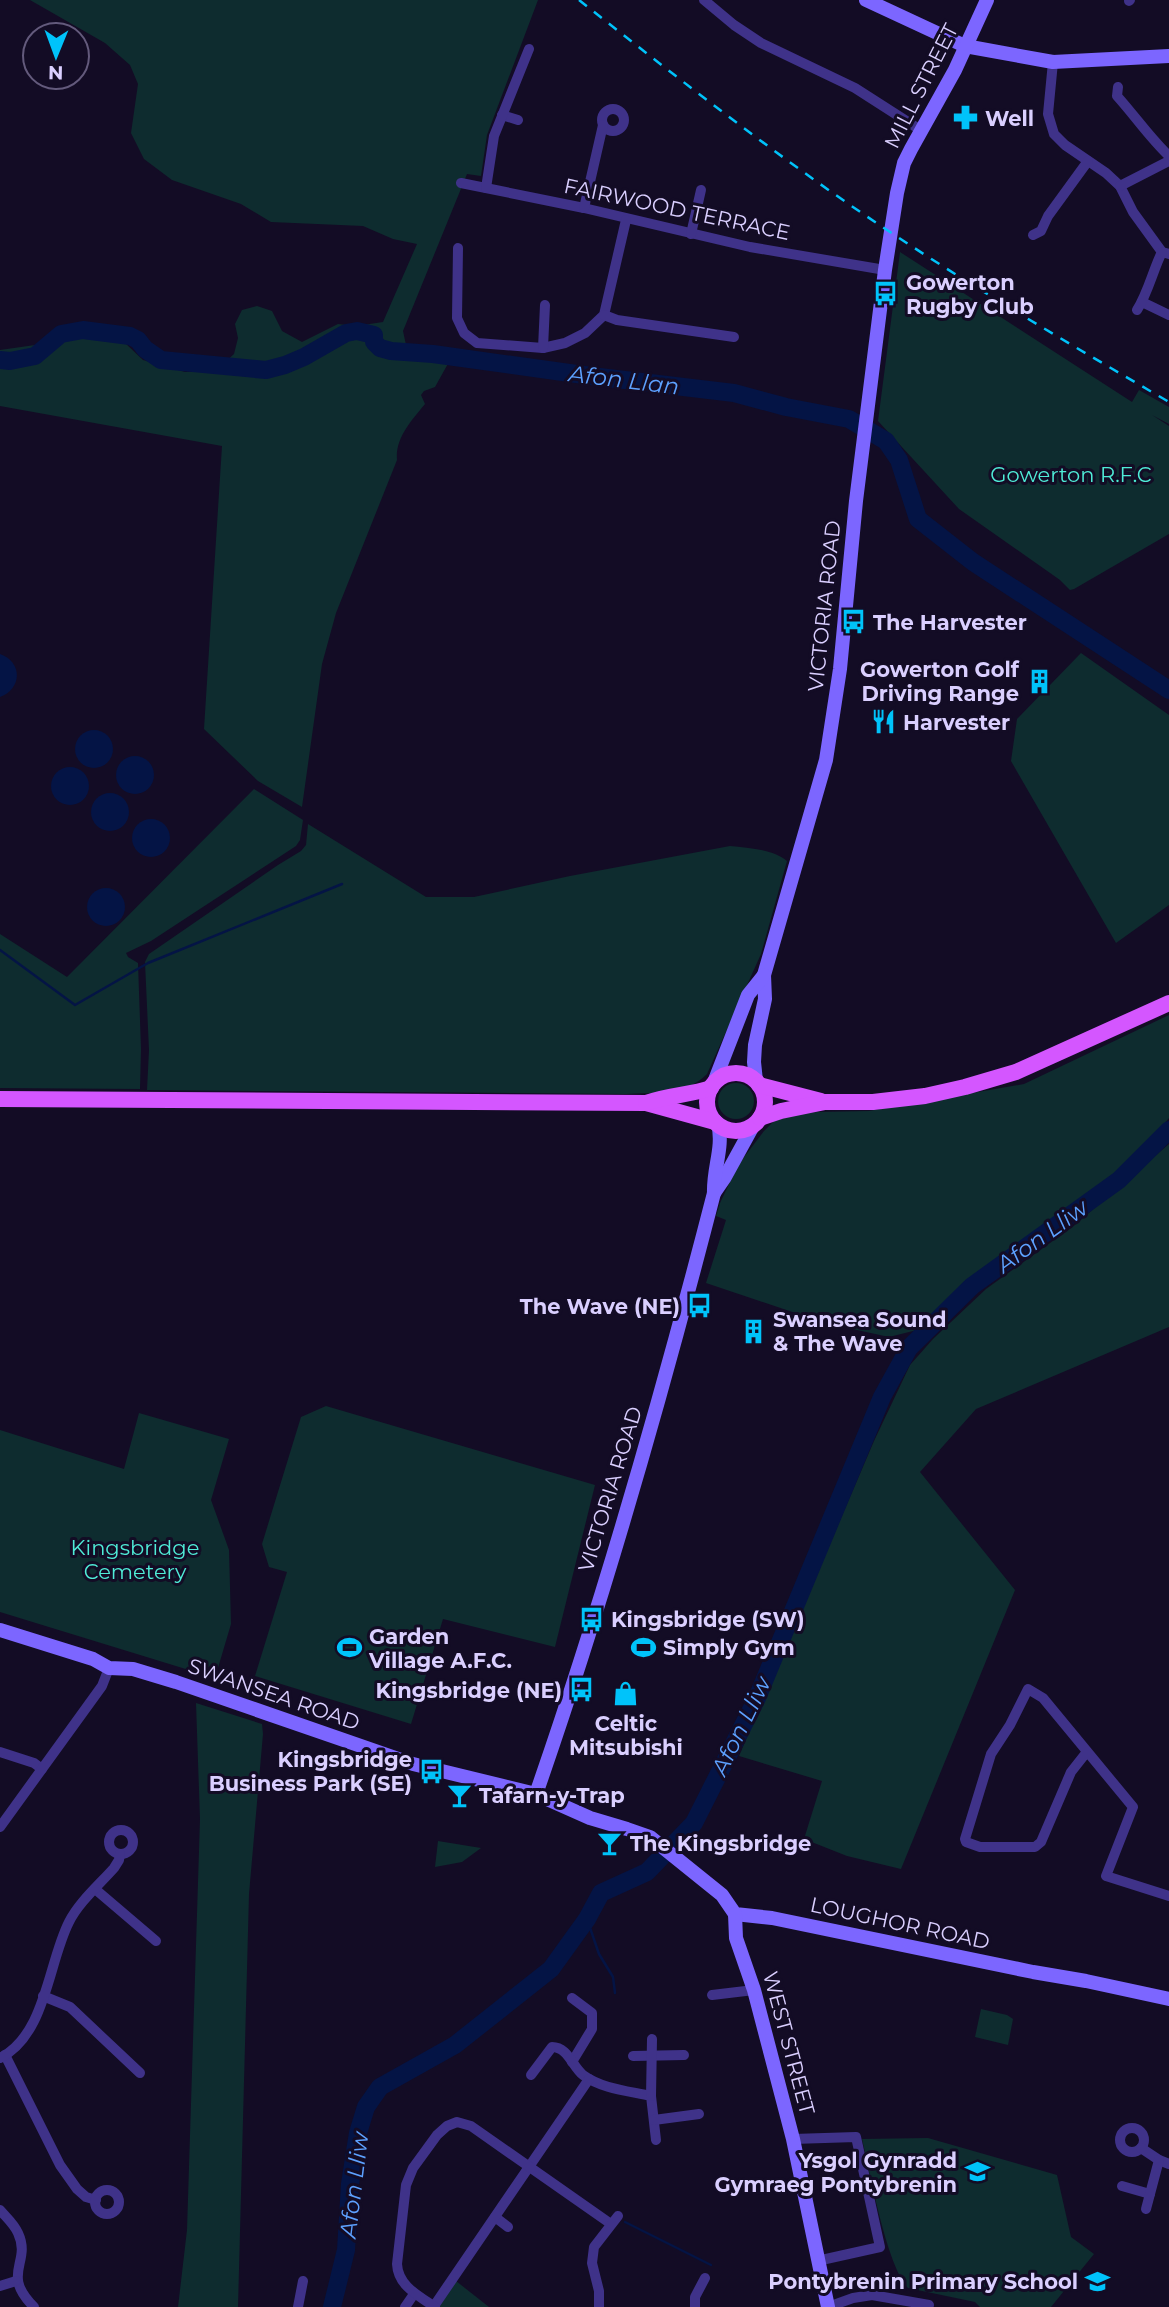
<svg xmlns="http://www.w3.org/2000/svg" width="1169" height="2307" font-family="Montserrat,sans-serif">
	<rect width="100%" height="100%" fill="#130c25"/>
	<!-- green -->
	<g fill="#0e2c2f">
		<path d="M30,0H538L487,135L481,176L467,174L403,331L406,345L455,351L435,387L424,391L421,395L425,404C412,420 395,438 397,460L336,613L322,664L302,807L258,781L204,729L222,446L0,406V350L84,338L125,343L143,360L185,372L211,371L223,364L234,354L238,338L235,324L242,310L257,306L272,311L282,331L302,342L338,324L356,326L383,322L417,244L393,239L363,226L271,222L241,204L172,180L144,159L131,133L138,84L130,65L105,43Z"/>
		<polygon points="900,252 1132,402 1139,390 1169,407 1169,424 1152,415 1169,426 1169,534 1074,589 1070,590 1060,580 959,509 878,421"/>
		<polygon points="1081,653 1169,715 1169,905 1116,943 1011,761 1017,719"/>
		<polygon points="254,789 303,820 300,840 296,846 151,941 126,953 128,957 138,963 141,1049 140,1089 0,1088 0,934 67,977"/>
		<path d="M308,824L426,897H474L570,876L730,846C748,848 773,849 787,861L761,954L707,1074C686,1096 655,1092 626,1094L147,1090L149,1050L145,962L149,954L278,865L301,851L306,845Z"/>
		<polygon points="1169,1015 1169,1118 1147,1145 1090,1195 1000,1260 917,1330 889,1337 825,1323 706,1283 726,1220 716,1216 720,1203 738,1165 764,1131 779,1116 817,1112 869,1111 1024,1084"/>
		<circle cx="736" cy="1101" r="18"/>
		<polygon points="1169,1144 1169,1327 976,1409 920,1472 1015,1590 901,1869 847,1856 804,1839 822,1781 739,1756 874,1441 910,1365 933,1339 986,1289 1075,1225"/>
		<polygon points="326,1406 595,1485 555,1647 443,1619 411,1724 255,1676 287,1572 269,1567 262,1544 301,1417"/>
		<polygon points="139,1413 229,1439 211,1500 229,1550 231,1624 215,1678 0,1612 0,1430 124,1469"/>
		<polygon points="196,1703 262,1724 263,1734 249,1894 238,2307 178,2307 187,2230 200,1819"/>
		<polygon points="438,1841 481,1848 462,1862 435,1867"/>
		<polygon points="981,2009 1007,2015 1013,2019 1008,2045 975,2037"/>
		<path d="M928,2138L1057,2175L1071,2237L1094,2254L1051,2307H980L975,2302L908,2288C887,2266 870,2173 862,2139Z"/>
		<polygon points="456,2281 489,2307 438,2307"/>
	</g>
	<!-- water -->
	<g fill="#041445">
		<path d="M0,654C23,662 22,689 0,697Z"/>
		<circle cx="94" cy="749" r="19"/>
		<circle cx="135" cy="775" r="19"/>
		<circle cx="70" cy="786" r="19"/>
		<circle cx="110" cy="812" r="19"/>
		<circle cx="151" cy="838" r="19"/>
		<circle cx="106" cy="907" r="19"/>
	</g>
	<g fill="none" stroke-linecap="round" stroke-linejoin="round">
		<!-- stream -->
		<g stroke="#041445" stroke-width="2.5">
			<polyline points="0,950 75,1005 148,963 342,884"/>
			<polyline points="587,1919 599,1954 613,1977 615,1993"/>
			<polyline points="625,2222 711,2265"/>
		</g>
		<!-- river -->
		<g stroke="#041445" stroke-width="18">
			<polyline points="0,360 10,361 35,356 61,334 83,330 130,336 138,340 145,349 161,360 266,370 285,365 304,357 346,333 357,331 374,335 374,342 380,348 391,351 433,354 591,376 734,393 786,407 849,419 886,441 899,460 918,519 973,562 1169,690"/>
			<polyline points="332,2307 346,2250 350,2184 358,2133 366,2107 380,2087 455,2045 551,1969 587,1919 601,1893 647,1872 694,1823 757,1698 882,1397 909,1348 972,1286 1119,1180 1169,1130"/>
		</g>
		<!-- street -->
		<g stroke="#3f3289" stroke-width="10">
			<polyline points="704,0 734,25 761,43 855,88 922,131"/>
			<polyline points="1129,1 1130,0"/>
			<polyline points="1053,62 1048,114 1054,134 1065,145 1106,173 1120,186 1133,212 1162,252 1169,254"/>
			<path d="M1118,87L1117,96C1135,116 1150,138 1169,156"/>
			<circle cx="613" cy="120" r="11"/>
			<polyline points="502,115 518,120"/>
			<polyline points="461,183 584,208 750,247 885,270"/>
			<polyline points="1120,186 1169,161"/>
			<polyline points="486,188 494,136 529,49"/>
			<polyline points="584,208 603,125"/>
			<polyline points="691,234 701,190"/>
			<polyline points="1033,235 1041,231 1048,216 1088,161"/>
			<polyline points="458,248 457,318 464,333 477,343 543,348 565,343 585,333 604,315 626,220"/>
			<polyline points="1142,302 1169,315"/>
			<path d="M1137,310C1148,293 1153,270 1162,252"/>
			<polyline points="604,315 617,320 734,337"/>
			<polyline points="543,348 545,305"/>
			<polyline points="0,1752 34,1763 42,1769"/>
			<polyline points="1086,1753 1071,1772 1041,1842 1035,1847 980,1847 966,1842 965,1839 991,1754 1010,1725 1028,1689 1043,1698 1133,1807 1106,1876 1169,1896"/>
			<polyline points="0,1827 102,1686 109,1668"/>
			<circle cx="121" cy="1842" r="12"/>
			<polyline points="95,1889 156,1941"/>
			<polyline points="712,1995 754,1990"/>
			<polyline points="43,1996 70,2007 140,2073"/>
			<polyline points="5,2055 60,2165 77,2189 86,2197 96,2200"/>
			<polyline points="633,2056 684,2055"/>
			<path d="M0,2058C46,2035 48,1963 69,1922C79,1902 99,1885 114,1868L119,1860L120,1854"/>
			<polyline points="572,2062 592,2029 592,2013 572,1998"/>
			<path d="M531,2075L552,2047C568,2047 572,2066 583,2075C602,2089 629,2091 651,2096L656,2140"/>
			<polyline points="651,2096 652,2039"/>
			<polyline points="654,2120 699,2114"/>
			<circle cx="1132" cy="2140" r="12"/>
			<polyline points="793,2139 856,2137 880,2247 817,2261"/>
			<polyline points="1141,2148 1159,2160 1169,2164"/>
			<polyline points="1122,2186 1150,2194"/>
			<circle cx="107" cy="2202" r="12"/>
			<polyline points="1146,2209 1159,2160"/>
			<path d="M0,2210C6,2217 14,2224 18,2233C32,2263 0,2273 34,2307"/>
			<polyline points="495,2217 508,2227"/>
			<polyline points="0,2286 16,2281"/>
			<polyline points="434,2306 589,2079"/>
			<polyline points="298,2307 303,2281"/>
			<polyline points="405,2307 414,2294"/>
			<path d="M435,2307C419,2296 398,2286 397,2264L406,2185L413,2168L437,2135L447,2126L457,2122L471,2126L611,2224"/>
			<polyline points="599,2307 599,2291 592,2263 594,2247 618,2216"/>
			<polyline points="695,2307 695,2297 705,2278"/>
			<polyline points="828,2307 853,2298 872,2295 929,2305"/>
		</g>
		<!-- secondary -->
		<g stroke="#7c66ff" stroke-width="14">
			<polyline points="866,0 965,46 1053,62 1169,56"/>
			<polyline points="756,1081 754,1062 755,1045 765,999 764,975 826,760 840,669 856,501 885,270 897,193 904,163 911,149 955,70 987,0"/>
			<polyline points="713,1085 748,995 764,975"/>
			<polyline points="714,1193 725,1177 753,1126"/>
			<polyline points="0,1630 93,1659 109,1668 133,1669 176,1682 413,1764 536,1794 590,1818 627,1829 650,1837 722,1895 735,1914 772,1918 1033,1972 1086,1981 1169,1999"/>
			<path d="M536,1794C605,1596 662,1395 714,1193C713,1168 724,1147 718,1124"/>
			<polyline points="735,1914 736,1938 754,1990 793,2139 828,2307"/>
		</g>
		<!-- primary -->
		<g stroke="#d456ff" stroke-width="16">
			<circle cx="736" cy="1102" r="29"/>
			<polyline points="759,1085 821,1101"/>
			<polyline points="0,1099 646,1103 715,1122"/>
			<path d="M646,1103C667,1095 690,1095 711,1088"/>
			<polyline points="760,1118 781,1111 825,1102 873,1102 925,1096 965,1087 1016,1072 1169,1003"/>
		</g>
		<!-- rail -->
		<path stroke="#00c3fa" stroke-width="2.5" stroke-dasharray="10 9" stroke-linecap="butt" d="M579,0C679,79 779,158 884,228C977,290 1073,346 1169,402"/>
	</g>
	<!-- icons -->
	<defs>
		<symbol id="pharmacy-bare" viewBox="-9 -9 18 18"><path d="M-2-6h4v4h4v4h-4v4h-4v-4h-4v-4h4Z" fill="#00c3fa" stroke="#130c25" stroke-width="2.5" paint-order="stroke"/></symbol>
		<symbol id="bus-bare" viewBox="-9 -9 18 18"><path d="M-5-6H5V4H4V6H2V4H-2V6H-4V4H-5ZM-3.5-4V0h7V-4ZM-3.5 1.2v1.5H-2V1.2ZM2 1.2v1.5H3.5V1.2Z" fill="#00c3fa" stroke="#130c25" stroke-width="2.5" paint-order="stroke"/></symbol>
		<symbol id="building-bare" viewBox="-9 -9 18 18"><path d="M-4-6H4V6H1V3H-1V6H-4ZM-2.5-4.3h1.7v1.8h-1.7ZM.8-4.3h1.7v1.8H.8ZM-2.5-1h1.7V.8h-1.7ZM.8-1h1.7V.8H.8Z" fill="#00c3fa" stroke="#130c25" stroke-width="2.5" paint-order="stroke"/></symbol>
		<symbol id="restaurant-bare" viewBox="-9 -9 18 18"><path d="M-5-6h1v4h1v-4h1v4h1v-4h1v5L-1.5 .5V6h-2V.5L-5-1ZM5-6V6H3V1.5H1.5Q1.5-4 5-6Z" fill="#00c3fa" stroke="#130c25" stroke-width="2.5" paint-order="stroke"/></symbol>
		<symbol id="stadium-bare" viewBox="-9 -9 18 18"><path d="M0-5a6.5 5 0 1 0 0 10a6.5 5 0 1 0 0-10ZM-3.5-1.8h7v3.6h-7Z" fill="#00c3fa" stroke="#130c25" stroke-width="2.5" paint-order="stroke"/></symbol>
		<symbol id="shop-bare" viewBox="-9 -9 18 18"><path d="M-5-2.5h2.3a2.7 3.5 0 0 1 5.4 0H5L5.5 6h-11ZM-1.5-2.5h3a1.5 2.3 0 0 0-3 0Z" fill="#00c3fa" stroke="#130c25" stroke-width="2.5" paint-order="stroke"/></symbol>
		<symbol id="bar-bare" viewBox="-9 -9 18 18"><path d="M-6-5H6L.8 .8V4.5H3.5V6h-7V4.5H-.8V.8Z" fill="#00c3fa" stroke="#130c25" stroke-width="2.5" paint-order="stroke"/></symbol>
		<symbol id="school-bare" viewBox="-9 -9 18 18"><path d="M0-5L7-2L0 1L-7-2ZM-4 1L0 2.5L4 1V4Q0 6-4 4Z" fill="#00c3fa" stroke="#130c25" stroke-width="2.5" paint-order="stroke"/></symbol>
	</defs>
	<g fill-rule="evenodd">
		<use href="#pharmacy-bare" x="948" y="100" width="35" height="35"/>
		<use href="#bus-bare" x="868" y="276" width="35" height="35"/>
		<use href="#bus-bare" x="836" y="604" width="35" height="35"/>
		<use href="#building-bare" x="1022" y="664" width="35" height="35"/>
		<use href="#restaurant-bare" x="866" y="704" width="35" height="35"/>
		<use href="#bus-bare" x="682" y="1288" width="35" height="35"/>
		<use href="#building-bare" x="736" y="1314" width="35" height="35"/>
		<use href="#bus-bare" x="574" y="1602" width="35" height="35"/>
		<use href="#stadium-bare" x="626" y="1630" width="35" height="35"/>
		<use href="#stadium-bare" x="332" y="1630" width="35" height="35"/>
		<use href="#bus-bare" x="564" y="1672" width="35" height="35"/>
		<use href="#shop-bare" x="608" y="1676" width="35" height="35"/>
		<use href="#bus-bare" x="414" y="1754" width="35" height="35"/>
		<use href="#bar-bare" x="442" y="1778" width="35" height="35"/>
		<use href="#bar-bare" x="592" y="1826" width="35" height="35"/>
		<use href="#school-bare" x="960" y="2154" width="35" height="35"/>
		<use href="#school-bare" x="1080" y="2264" width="35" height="35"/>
	</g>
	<g text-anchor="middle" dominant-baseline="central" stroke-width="6" stroke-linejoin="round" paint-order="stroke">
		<!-- street labels -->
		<g font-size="21" fill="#dacfff" stroke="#130c25">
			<text transform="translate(921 86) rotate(-63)">MILL STREET</text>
			<text transform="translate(677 209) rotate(12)">FAIRWOOD TERRACE</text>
			<text transform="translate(824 606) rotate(-84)">VICTORIA ROAD</text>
			<text transform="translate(610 1489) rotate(-73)">VICTORIA ROAD</text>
			<text transform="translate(274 1694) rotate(19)">SWANSEA ROAD</text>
			<text transform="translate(900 1923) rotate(12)">LOUGHOR ROAD</text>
			<text transform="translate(789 2043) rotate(75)">WEST STREET</text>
		</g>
		<!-- poi labels -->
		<g font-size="21" font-weight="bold" fill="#dacfff" stroke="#130c25" text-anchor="start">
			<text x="985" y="118">Well</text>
			<text x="906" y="282">Gowerton<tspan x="906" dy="24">Rugby Club</tspan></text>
			<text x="873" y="622">The Harvester</text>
			<text x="1019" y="669" text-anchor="end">Gowerton Golf<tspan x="1019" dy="24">Driving Range</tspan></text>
			<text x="903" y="722">Harvester</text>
			<text x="680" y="1306" text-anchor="end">The Wave (NE)</text>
			<text x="773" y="1319">Swansea Sound<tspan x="773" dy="24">&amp; The Wave</tspan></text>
			<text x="611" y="1619">Kingsbridge (SW)</text>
			<text x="369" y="1636">Garden<tspan x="369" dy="24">Village A.F.C.</tspan></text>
			<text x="663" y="1647">Simply Gym</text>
			<text x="562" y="1690" text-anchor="end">Kingsbridge (NE)</text>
			<text x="626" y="1723" text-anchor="middle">Celtic<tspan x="626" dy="24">Mitsubishi</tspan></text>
			<text x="412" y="1759" text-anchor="end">Kingsbridge<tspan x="412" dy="24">Business Park (SE)</tspan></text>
			<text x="479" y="1795">Tafarn-y-Trap</text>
			<text x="630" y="1843">The Kingsbridge</text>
			<text x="957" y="2160" text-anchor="end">Ysgol Gynradd<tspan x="957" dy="24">Gymraeg Pontybrenin</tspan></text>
			<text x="1078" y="2281" text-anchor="end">Pontybrenin Primary School</text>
		</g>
		<!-- park labels -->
		<g font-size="21" fill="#4fecd7" stroke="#130c25">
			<text x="1071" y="474">Gowerton R.F.C</text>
			<text x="135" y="1547">Kingsbridge<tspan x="135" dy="24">Cemetery</tspan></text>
		</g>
		<!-- water labels -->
		<g font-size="23" font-style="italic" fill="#5da1ff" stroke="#130c25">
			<text transform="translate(624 380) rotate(7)">Afon Llan</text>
			<text transform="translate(1042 1236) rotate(-36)">Afon Lliw</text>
			<text transform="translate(741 1726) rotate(-64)">Afon Lliw</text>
			<text transform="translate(354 2185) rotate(-83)">Afon Lliw</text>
		</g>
	</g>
	<!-- north arrow -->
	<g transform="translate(56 56) rotate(181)"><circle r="33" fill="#130c25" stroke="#635a7c" stroke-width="2"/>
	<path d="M0-5L12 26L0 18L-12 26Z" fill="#00c3fa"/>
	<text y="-10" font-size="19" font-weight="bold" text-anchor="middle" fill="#dacfff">N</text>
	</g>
</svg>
